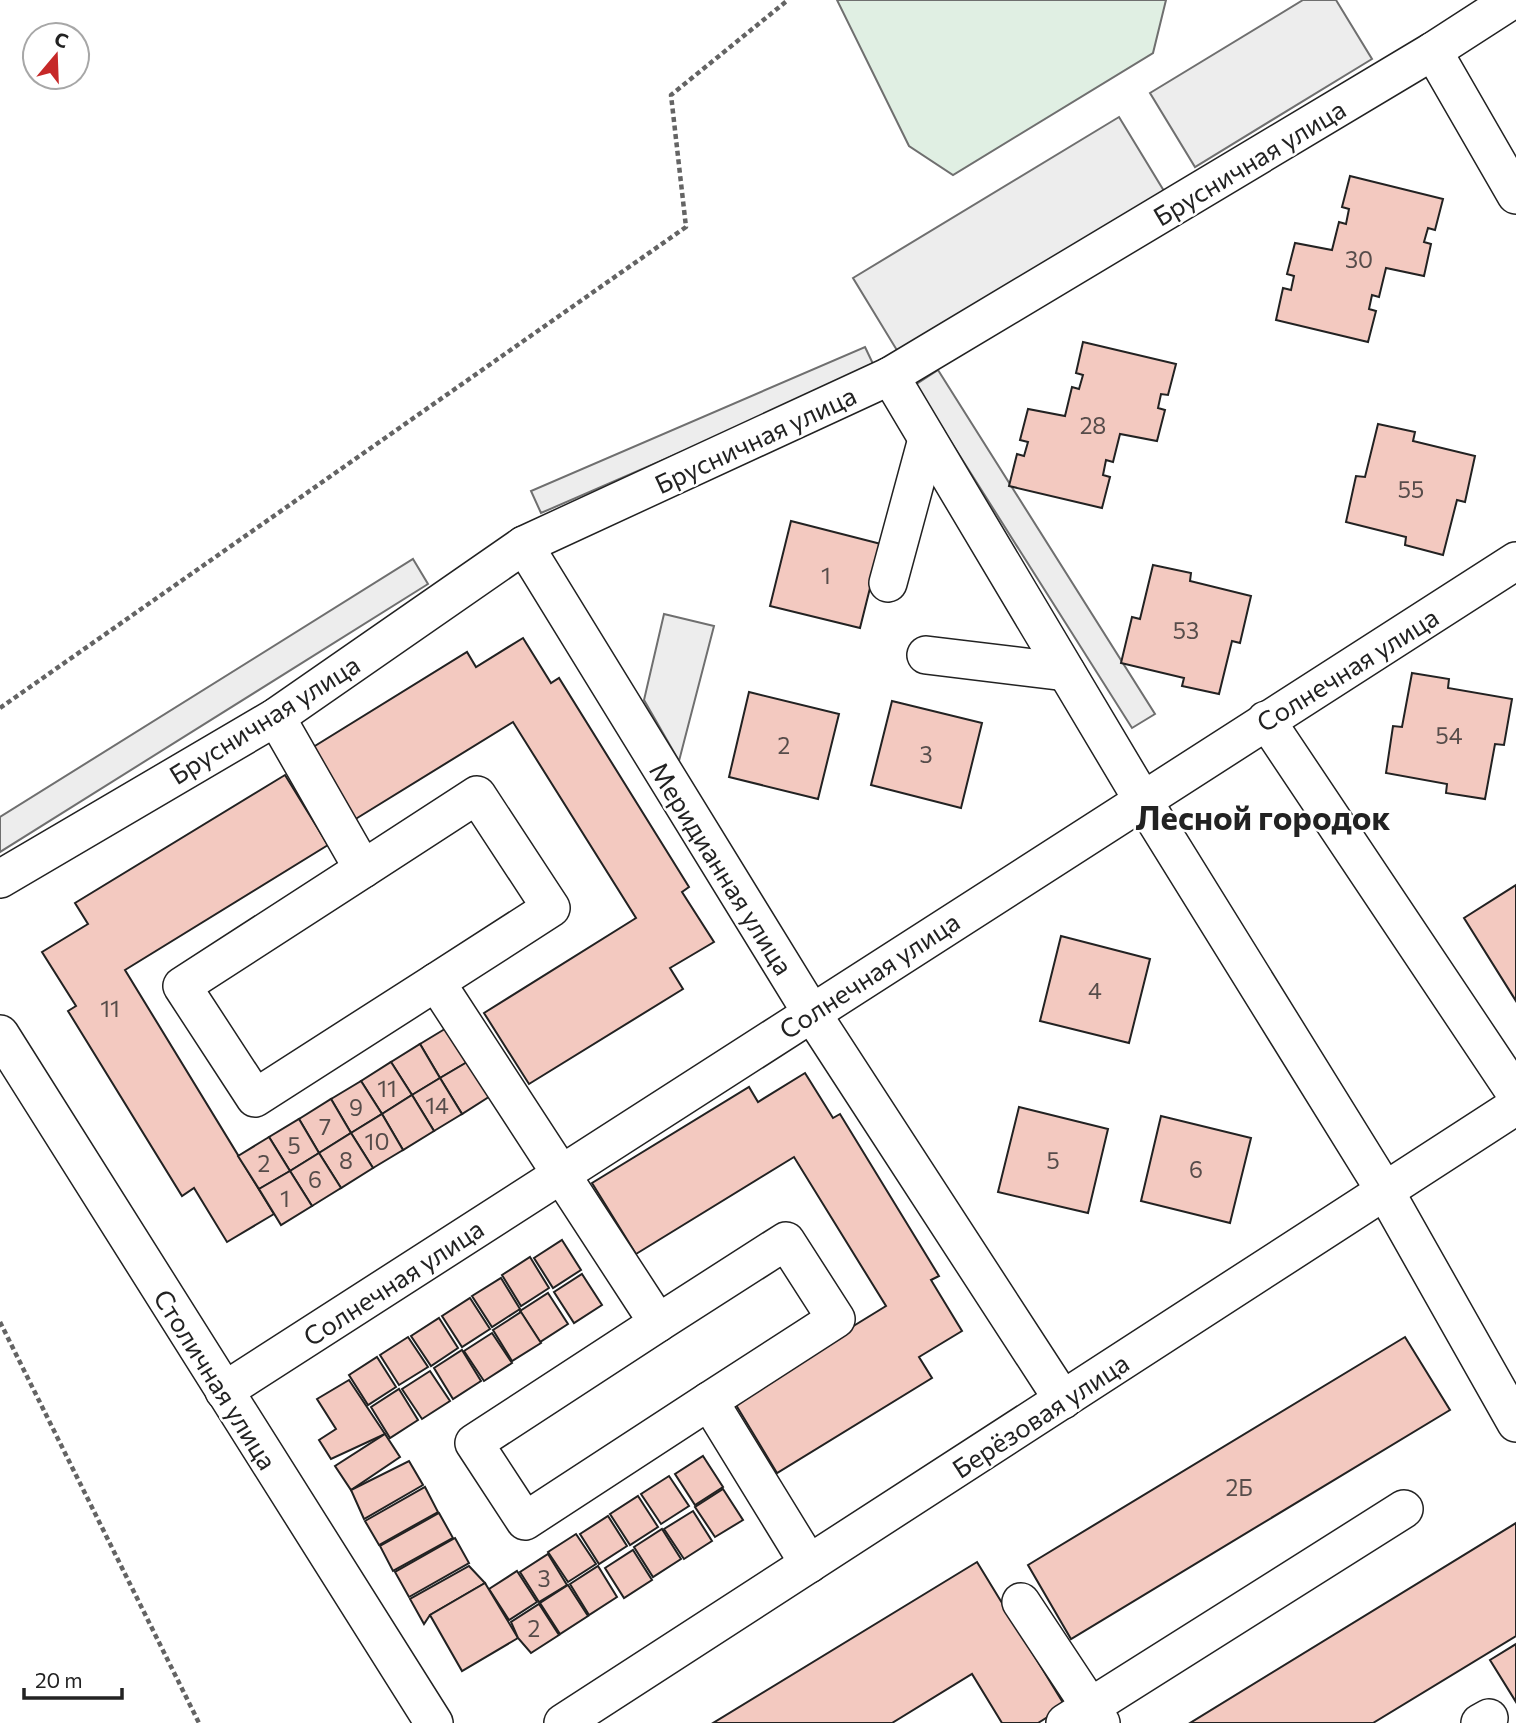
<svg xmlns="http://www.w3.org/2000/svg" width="1516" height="1723" font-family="Commissioner,sans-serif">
	<rect width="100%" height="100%" fill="#fff"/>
	<!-- green -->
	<polygon fill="#e0efe3" stroke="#6f6f6f" stroke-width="2" points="837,0 1166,0 1153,53 953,175 909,146"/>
	<!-- parking -->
	<g fill="#ededed" stroke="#6f6f6f" stroke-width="2">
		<polygon points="1303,0 1336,0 1372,59 1195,167 1150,93"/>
		<polygon points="1119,117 1164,191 898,352 853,278"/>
		<polygon points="865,347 875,368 541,513 531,491"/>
		<polygon points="938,370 1155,714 1132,728 915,385"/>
		<polygon points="413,559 428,584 0,852 0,817"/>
		<polygon points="664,614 714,626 679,761 644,700"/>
	</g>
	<!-- building -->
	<g fill="#f3c9c0" stroke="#222" stroke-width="2">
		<polygon points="1350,176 1443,199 1435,230 1428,228 1424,242 1431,244 1424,276 1386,268 1379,297 1372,295 1369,309 1376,311 1368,342 1276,320 1283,288 1291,290 1294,276 1287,274 1295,243 1332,250 1339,222 1346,224 1349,209 1342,207"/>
		<polygon points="1083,342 1176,364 1168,395 1161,394 1158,408 1165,410 1157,441 1120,434 1113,462 1106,460 1103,475 1110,477 1102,508 1009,486 1017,454 1024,456 1028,442 1020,440 1028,409 1065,416 1072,387 1079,389 1083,375 1076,373"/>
		<polygon points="1378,424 1415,432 1413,441 1475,456 1465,502 1457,500 1443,555 1405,545 1406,537 1346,522 1356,476 1365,477"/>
		<polygon points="791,521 881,544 860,628 770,606"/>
		<polygon points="1153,565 1191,573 1190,581 1251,596 1240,643 1232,641 1219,694 1182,686 1184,678 1121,663 1132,617 1140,619"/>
		<polygon points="523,638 551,683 559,678 689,887 682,892 714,942 670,968 683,989 529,1084 484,1013 636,918 513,722 354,820 310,749 467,652 476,667"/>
		<polygon points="1412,673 1449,679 1448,688 1512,699 1504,745 1495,744 1485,799 1446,793 1447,784 1386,773 1393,726 1402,727"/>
		<polygon points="749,692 839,714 818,799 729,777"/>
		<polygon points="892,701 982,723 961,808 871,785"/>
		<polygon points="285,775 328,845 125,970 274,1214 227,1242 194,1188 182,1196 68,1011 76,1006 42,952 88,924 75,903"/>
		<polygon points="1516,885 1516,1001 1464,918"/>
		<polygon points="1061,936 1150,959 1129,1043 1040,1021"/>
		<polygon points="453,1024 474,1058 440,1078 420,1044"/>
		<polygon points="420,1044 440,1078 412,1095 391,1062"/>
		<polygon points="474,1058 495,1093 462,1114 440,1078"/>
		<polygon points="391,1062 412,1095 382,1114 361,1081"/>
		<polygon points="805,1073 833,1118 840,1114 939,1276 931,1280 962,1331 919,1357 932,1378 777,1473 733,1400 886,1306 794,1157 636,1254 592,1183 749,1087 758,1102"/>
		<polygon points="440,1078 462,1114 434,1131 412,1095"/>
		<polygon points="361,1081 382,1114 351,1133 331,1099"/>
		<polygon points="412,1095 434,1131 403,1150 382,1114"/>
		<polygon points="331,1099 351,1133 319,1153 299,1119"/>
		<polygon points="1019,1107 1108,1129 1088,1213 998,1192"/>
		<polygon points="382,1114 403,1150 373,1168 351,1133"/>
		<polygon points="1161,1116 1251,1138 1230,1223 1141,1201"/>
		<polygon points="299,1119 319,1153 290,1171 269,1137"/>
		<polygon points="351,1133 373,1168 341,1188 319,1153"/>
		<polygon points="269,1137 290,1171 259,1189 238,1156"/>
		<polygon points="319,1153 341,1188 312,1206 290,1171"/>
		<polygon points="290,1171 312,1206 281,1225 259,1189"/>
		<polygon points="562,1240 581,1270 553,1288 534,1258"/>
		<polygon points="530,1257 549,1288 521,1306 502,1275"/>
		<polygon points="582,1274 602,1305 574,1323 554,1292"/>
		<polygon points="501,1278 520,1309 492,1327 472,1296"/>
		<polygon points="548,1293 568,1324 540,1342 520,1311"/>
		<polygon points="470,1298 490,1329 462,1347 442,1316"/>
		<polygon points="521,1312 541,1343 512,1361 493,1330"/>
		<polygon points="439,1318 458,1348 431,1366 411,1336"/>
		<polygon points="492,1333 512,1363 484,1381 464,1351"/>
		<polygon points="408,1337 428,1367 399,1385 380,1355"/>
		<polygon points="1405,1337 1450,1410 1071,1639 1028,1565"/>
		<polygon points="462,1350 481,1381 453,1399 434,1368"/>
		<polygon points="377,1357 396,1387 368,1405 349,1375"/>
		<polygon points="430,1371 450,1401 422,1419 402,1389"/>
		<polygon points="349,1380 385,1434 331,1459 319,1440 336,1429 317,1399"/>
		<polygon points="399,1389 418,1420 390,1438 371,1407"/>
		<polygon points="385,1434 400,1457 351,1490 335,1466"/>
		<polygon points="703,1456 723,1487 695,1505 675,1474"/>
		<polygon points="409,1461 423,1485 364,1519 351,1490"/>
		<polygon points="669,1476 689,1506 661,1524 641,1494"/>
		<polygon points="425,1487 438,1512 379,1545 365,1521"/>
		<polygon points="723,1489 743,1520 715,1537 695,1507"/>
		<polygon points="638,1496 658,1527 630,1545 610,1514"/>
		<polygon points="693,1511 712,1541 684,1559 664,1529"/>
		<polygon points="439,1513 453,1538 393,1571 380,1546"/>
		<polygon points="608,1516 627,1546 599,1564 580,1534"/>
		<polygon points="1516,1523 1516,1636 1373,1723 1190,1723"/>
		<polygon points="662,1529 681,1559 653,1577 634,1547"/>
		<polygon points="576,1534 596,1564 568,1582 548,1552"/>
		<polygon points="455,1538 469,1563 409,1597 395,1572"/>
		<polygon points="633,1550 652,1580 624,1598 605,1568"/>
		<polygon points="548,1554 567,1585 539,1602 520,1572"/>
		<polygon points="977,1562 1065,1706 1038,1723 1002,1723 972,1674 892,1723 713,1723"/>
		<polygon points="469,1566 485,1583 430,1615 424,1624 410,1599"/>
		<polygon points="598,1566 617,1597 589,1615 570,1584"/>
		<polygon points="517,1571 537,1602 509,1620 489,1589"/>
		<polygon points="485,1583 518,1638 462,1671 430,1615"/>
		<polygon points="568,1585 588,1616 560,1634 540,1603"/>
		<polygon points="539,1604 559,1635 531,1653 518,1638 511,1622"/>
		<polygon points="1516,1644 1516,1702 1490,1660"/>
	</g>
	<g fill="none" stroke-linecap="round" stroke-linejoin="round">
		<defs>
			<g id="minor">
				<polyline points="1433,51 1516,195"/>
				<polyline points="890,376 1142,799 1385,1191 1516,1423"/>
				<polyline points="524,545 811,1012 1063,1400"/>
				<polyline points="888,583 927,439"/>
				<polyline points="926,655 1066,672"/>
				<polyline points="276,717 363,869 477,795 551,908 436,982"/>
				<polyline points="1266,720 1516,1094"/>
				<polyline points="363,869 182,986 255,1098 436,982 658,1323 474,1443 525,1521 709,1401"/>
				<polyline points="0,879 276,717 524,545 890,376 1433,51 1512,0"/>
				<polyline points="0,1034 434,1723"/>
				<polyline points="658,1323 786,1241 836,1319 709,1401 809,1564"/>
				<polyline points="224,1391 1516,561"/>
				<polyline points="1021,1602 1101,1723"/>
				<polyline points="563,1723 1516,1106"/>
				<polyline points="1065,1723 1404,1509"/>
				<polyline points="1480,1723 1489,1718"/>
			</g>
		</defs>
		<!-- minor casing -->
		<use href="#minor" stroke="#222" stroke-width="40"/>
		<!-- path -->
		<g stroke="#646464" stroke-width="4.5" stroke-dasharray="5 3.5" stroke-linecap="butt">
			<polyline points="0,708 686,227 671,95 788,0"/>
			<polyline points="0,1322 199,1723"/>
		</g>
		<!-- minor -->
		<use href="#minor" stroke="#fff" stroke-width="37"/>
	</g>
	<g text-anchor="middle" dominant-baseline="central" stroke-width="5" stroke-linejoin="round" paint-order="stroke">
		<!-- number labels -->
		<g font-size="23" fill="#564c4a">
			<text x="1359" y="259">30</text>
			<text x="1093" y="425">28</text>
			<text x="1411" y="489">55</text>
			<text x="826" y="575">1</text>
			<text x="1186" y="630">53</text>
			<text x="1449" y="735">54</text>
			<text x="784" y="745">2</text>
			<text x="926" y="754">3</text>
			<text x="1095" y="990">4</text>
			<text x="110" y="1008">11</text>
			<text x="387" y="1088">11</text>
			<text x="437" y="1105">14</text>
			<text x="356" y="1107">9</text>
			<text x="325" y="1126">7</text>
			<text x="377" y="1141">10</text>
			<text x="294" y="1145">5</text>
			<text x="346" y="1160">8</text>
			<text x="1053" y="1160">5</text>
			<text x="264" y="1163">2</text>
			<text x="1196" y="1169">6</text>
			<text x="315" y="1179">6</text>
			<text x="285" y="1198">1</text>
			<text x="1239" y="1487">2Б</text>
			<text x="544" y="1578">3</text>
			<text x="534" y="1628">2</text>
		</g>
		<!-- street labels -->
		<g font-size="26" fill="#222" stroke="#fff">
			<text transform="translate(1249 162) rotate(-31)">Брусничная улица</text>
			<text transform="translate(755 439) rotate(-25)">Брусничная улица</text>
			<text transform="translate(1347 669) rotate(-32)">Солнечная улица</text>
			<text transform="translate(264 719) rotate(-32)">Брусничная улица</text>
			<text transform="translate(722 868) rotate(58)">Меридианная улица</text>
			<text transform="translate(869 975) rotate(-33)">Солнечная улица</text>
			<text transform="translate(393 1282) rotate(-33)">Солнечная улица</text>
			<text transform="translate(216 1379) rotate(58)">Столичная улица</text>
			<text transform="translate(1040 1415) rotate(-33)">Берёзовая улица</text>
		</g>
		<!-- district labels -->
		<g font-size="33" font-weight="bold" fill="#222" stroke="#fff">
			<text x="1263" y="816">Лесной городок</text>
		</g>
	</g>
	<!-- north arrow -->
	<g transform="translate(56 56) rotate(19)"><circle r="33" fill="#ffffff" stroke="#a7a7a7" stroke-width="2"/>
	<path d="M0-5L12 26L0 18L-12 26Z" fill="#c62828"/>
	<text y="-10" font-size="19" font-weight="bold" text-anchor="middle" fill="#222222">С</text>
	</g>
	<!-- scale -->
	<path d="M24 1688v10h98v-10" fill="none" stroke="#222222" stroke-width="3.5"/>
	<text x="35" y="1688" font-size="21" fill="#222222" stroke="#ffffff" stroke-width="5" paint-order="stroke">20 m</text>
</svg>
